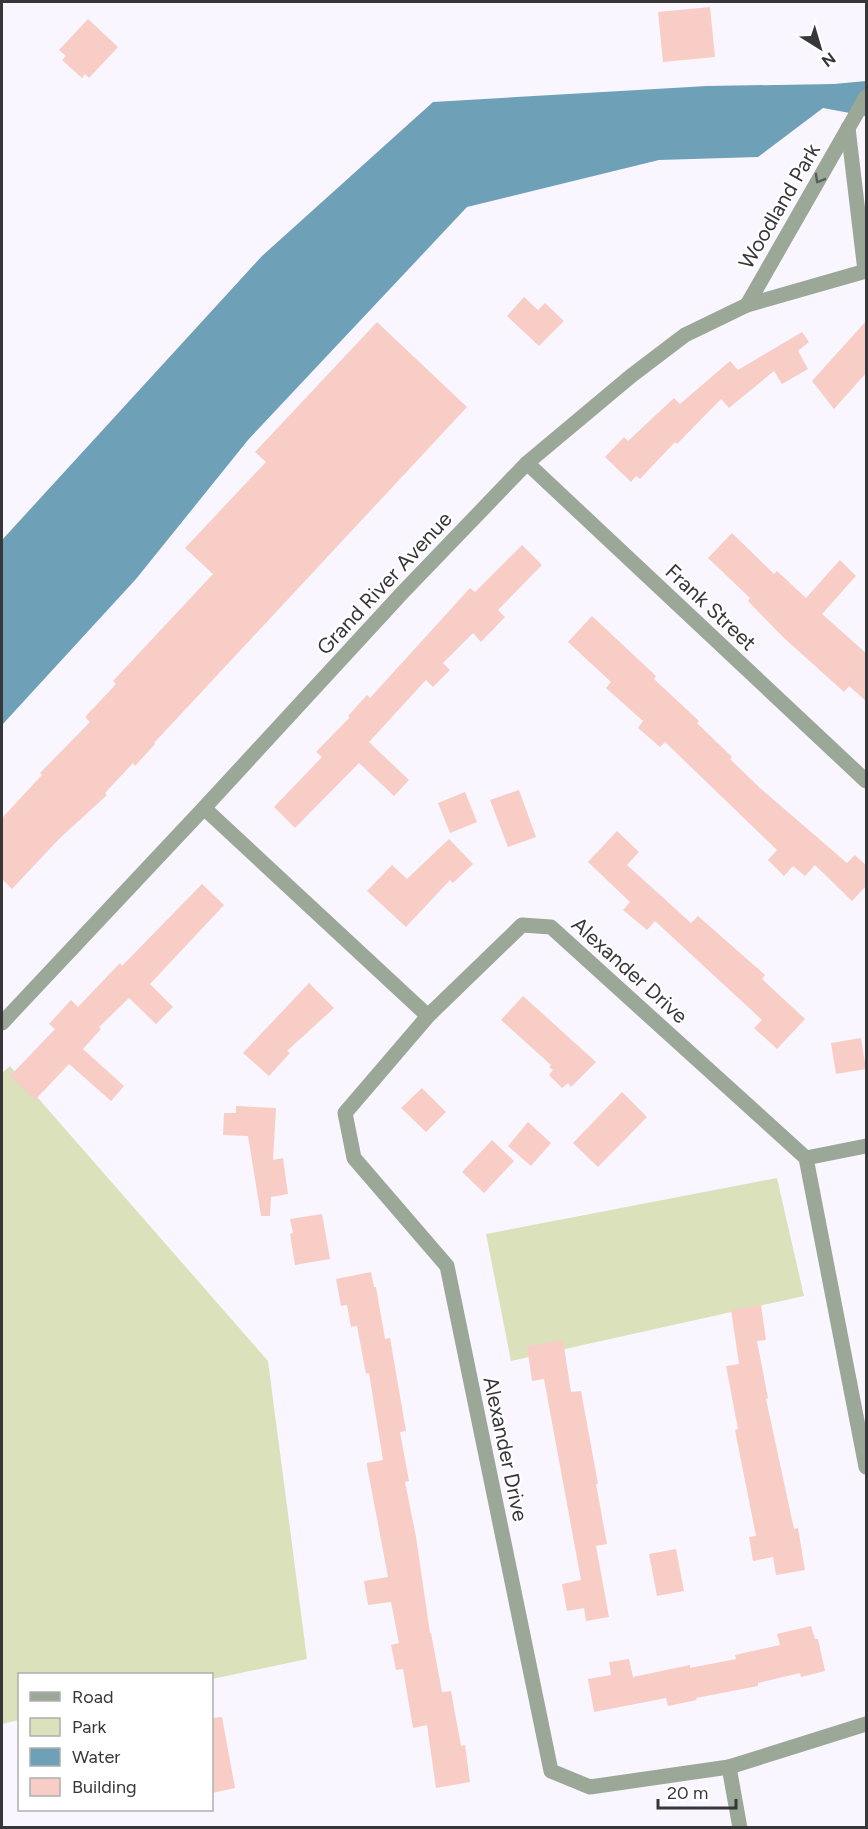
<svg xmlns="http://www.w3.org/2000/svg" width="868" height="1829" font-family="Figtree,sans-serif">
	<rect width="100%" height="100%" fill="#faf6ff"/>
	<!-- green -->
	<g fill="#dbe2bb">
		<polygon points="10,1066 268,1361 307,1659 212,1679 212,1674 20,1674 19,1720 2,1724 2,1073"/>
		<polygon points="777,1178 804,1296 511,1361 486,1234"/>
	</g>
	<!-- water -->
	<polygon fill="#6ea1b7" points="866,81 866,116 823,108 758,157 659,160 467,207 248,440 136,579 2,725 2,540 262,256 433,102 707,86 834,84"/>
	<!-- building -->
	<g fill="#f8cdc6">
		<polygon points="710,7 715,57 663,62 658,12"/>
		<polygon points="88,19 118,47 89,78 85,74 82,78 62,60 66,56 59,50"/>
		<polygon points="524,297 538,310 545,303 564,321 539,346 507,316"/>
		<polygon points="867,320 867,372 834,409 812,381"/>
		<polygon points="377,322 467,407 154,743 155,744 135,766 133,763 105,793 107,795 59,839 12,889 2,879 2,818 42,775 40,773 90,722 85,717 116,684 113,681 213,574 185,548 266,462 255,452"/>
		<polygon points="802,332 809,342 798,351 808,369 782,384 774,371 729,408 721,399 677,444 675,442 640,479 636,476 631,482 605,457 624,437 628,441 674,398 680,404 730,361 738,370"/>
		<polygon points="732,533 774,574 777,571 806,598 840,560 856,576 822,614 867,654 867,702 849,686 844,692 783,637 748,601 750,598 708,558"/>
		<polygon points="522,545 542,565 498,610 505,617 481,642 473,633 443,663 450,670 433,687 426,680 369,742 409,780 394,796 359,763 295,828 274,807 322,757 316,752 350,717 348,716 367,695 370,698 470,588 475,592"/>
		<polygon points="592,616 656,676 654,679 699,721 697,723 732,757 730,759 760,788 847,863 855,855 867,866 867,885 852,901 815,865 805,876 793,866 784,876 768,860 777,850 665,742 660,747 638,728 643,721 606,688 611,682 568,642"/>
		<polygon points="519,790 536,837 508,847 490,800"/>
		<polygon points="465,792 477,822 450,833 438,803"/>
		<polygon points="617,831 639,852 627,865 691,923 698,916 765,975 762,979 805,1019 777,1049 754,1028 762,1020 655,921 647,930 623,910 630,902 588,862"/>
		<polygon points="449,839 473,864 453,883 450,880 406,927 367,891 392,865 407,879"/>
		<polygon points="202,884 224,905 150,984 173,1007 156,1024 129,998 99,1027 101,1029 83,1049 124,1086 111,1101 69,1064 35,1100 10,1076 55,1029 49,1024 71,1000 78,1007 120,963 122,966"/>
		<polygon points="309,983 334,1008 287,1051 290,1053 269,1076 243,1053"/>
		<polygon points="523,996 596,1062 571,1087 568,1083 562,1088 549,1075 553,1070 549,1067 551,1065 501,1020"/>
		<polygon points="861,1038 866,1069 836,1074 831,1043"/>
		<polygon points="422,1088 446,1112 426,1132 401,1108"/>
		<polygon points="622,1092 647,1117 598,1167 573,1143"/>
		<polygon points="236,1106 276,1108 273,1160 283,1158 288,1194 271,1197 270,1216 261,1216 248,1136 223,1135 224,1113 236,1113"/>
		<polygon points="528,1122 551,1143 531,1166 508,1146"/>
		<polygon points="492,1140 514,1161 484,1193 462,1172"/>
		<polygon points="322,1214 330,1259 295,1265 290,1234 293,1233 290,1219"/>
		<polygon points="371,1272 374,1287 376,1287 385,1339 390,1338 406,1431 400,1432 409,1481 405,1482 416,1537 430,1633 431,1633 442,1692 451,1691 461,1746 465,1745 470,1782 436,1788 427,1725 413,1728 403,1669 396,1670 391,1645 399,1643 391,1602 368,1605 364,1581 388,1577 367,1466 367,1463 383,1460 369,1373 366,1374 357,1326 351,1327 347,1305 341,1306 336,1279"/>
		<polygon points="761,1305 766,1340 757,1341 768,1398 766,1399 794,1529 798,1528 805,1570 776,1575 773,1557 753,1561 749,1537 756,1536 735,1430 738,1429 726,1366 739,1364 731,1310"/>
		<polygon points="563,1340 571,1392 581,1391 598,1484 596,1484 607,1544 596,1546 609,1617 586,1621 584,1608 567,1611 562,1584 581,1580 544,1379 532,1381 527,1346"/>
		<polygon points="676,1549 684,1591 657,1596 649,1554"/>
		<polygon points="811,1626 815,1639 818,1639 825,1671 801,1677 800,1673 758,1683 758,1686 696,1698 697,1700 668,1706 666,1698 594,1712 588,1679 611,1675 609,1662 629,1659 633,1677 690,1665 690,1668 736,1659 735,1655 780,1645 777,1634"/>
		<polygon points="222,1717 235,1788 212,1793 212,1718"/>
	</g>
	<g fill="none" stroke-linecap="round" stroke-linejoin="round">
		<!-- minor -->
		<g stroke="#9ba897" stroke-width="15">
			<polyline points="848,128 865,271"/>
			<polyline points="747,305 866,97"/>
			<polyline points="527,463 866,781"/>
			<polyline points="204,808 428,1016"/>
			<polyline points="2,1023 204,808 403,592 527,463 631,376 685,335 747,305 866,271"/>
			<polyline points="806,1158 866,1146"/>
			<polyline points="866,1467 806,1158 551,927 522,925 428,1016 345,1113 354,1158 447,1266 551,1771 590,1787 729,1767 866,1724"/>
			<polyline points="729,1767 740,1828"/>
		</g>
	</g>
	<!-- one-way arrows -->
	<defs><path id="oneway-chevron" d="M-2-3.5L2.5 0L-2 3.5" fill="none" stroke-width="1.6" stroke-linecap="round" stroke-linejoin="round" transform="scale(1.5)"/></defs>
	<use stroke="#5a5e5a" href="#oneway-chevron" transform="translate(819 179) rotate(120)"/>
	<g text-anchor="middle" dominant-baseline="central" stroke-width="4.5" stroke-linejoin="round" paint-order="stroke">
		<!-- street labels -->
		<g font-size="21" fill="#373639" stroke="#fff">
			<text transform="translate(779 206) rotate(-60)">Woodland Park</text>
			<text transform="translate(384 583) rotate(-47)">Grand River Avenue</text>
			<text transform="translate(711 607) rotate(43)">Frank Street</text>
			<text transform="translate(630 970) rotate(42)">Alexander Drive</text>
			<text transform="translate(506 1449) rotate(78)">Alexander Drive</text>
		</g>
	</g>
	<!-- border -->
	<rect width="868" height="1829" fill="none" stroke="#373639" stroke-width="6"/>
	<!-- legend -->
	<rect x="18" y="1673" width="195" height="138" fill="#ffffff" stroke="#afafb0" stroke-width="1.5"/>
	<rect x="30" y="1692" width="30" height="9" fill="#9ba897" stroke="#afafb0" stroke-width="1.5"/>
	<text x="72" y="1703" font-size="18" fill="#373639">Road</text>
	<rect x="30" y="1718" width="30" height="18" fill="#dbe2bb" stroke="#afafb0" stroke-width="1.5"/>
	<text x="72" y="1733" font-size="18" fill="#373639">Park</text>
	<rect x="30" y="1748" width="30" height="18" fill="#6ea1b7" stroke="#afafb0" stroke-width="1.5"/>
	<text x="72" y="1763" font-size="18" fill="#373639">Water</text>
	<rect x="30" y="1778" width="30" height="18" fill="#f8cdc6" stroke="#afafb0" stroke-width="1.5"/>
	<text x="72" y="1793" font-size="18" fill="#373639">Building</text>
	<!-- north arrow -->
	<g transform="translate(820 48) rotate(143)" stroke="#ffffff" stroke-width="4.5" paint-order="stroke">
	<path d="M0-4.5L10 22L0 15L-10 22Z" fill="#373639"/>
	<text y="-9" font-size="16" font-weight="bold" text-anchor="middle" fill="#373639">N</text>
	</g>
	<!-- scale -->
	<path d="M658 1799v9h78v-9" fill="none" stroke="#373639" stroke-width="3"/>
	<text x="667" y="1799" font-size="18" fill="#373639" stroke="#ffffff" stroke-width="4.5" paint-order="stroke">20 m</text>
</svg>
